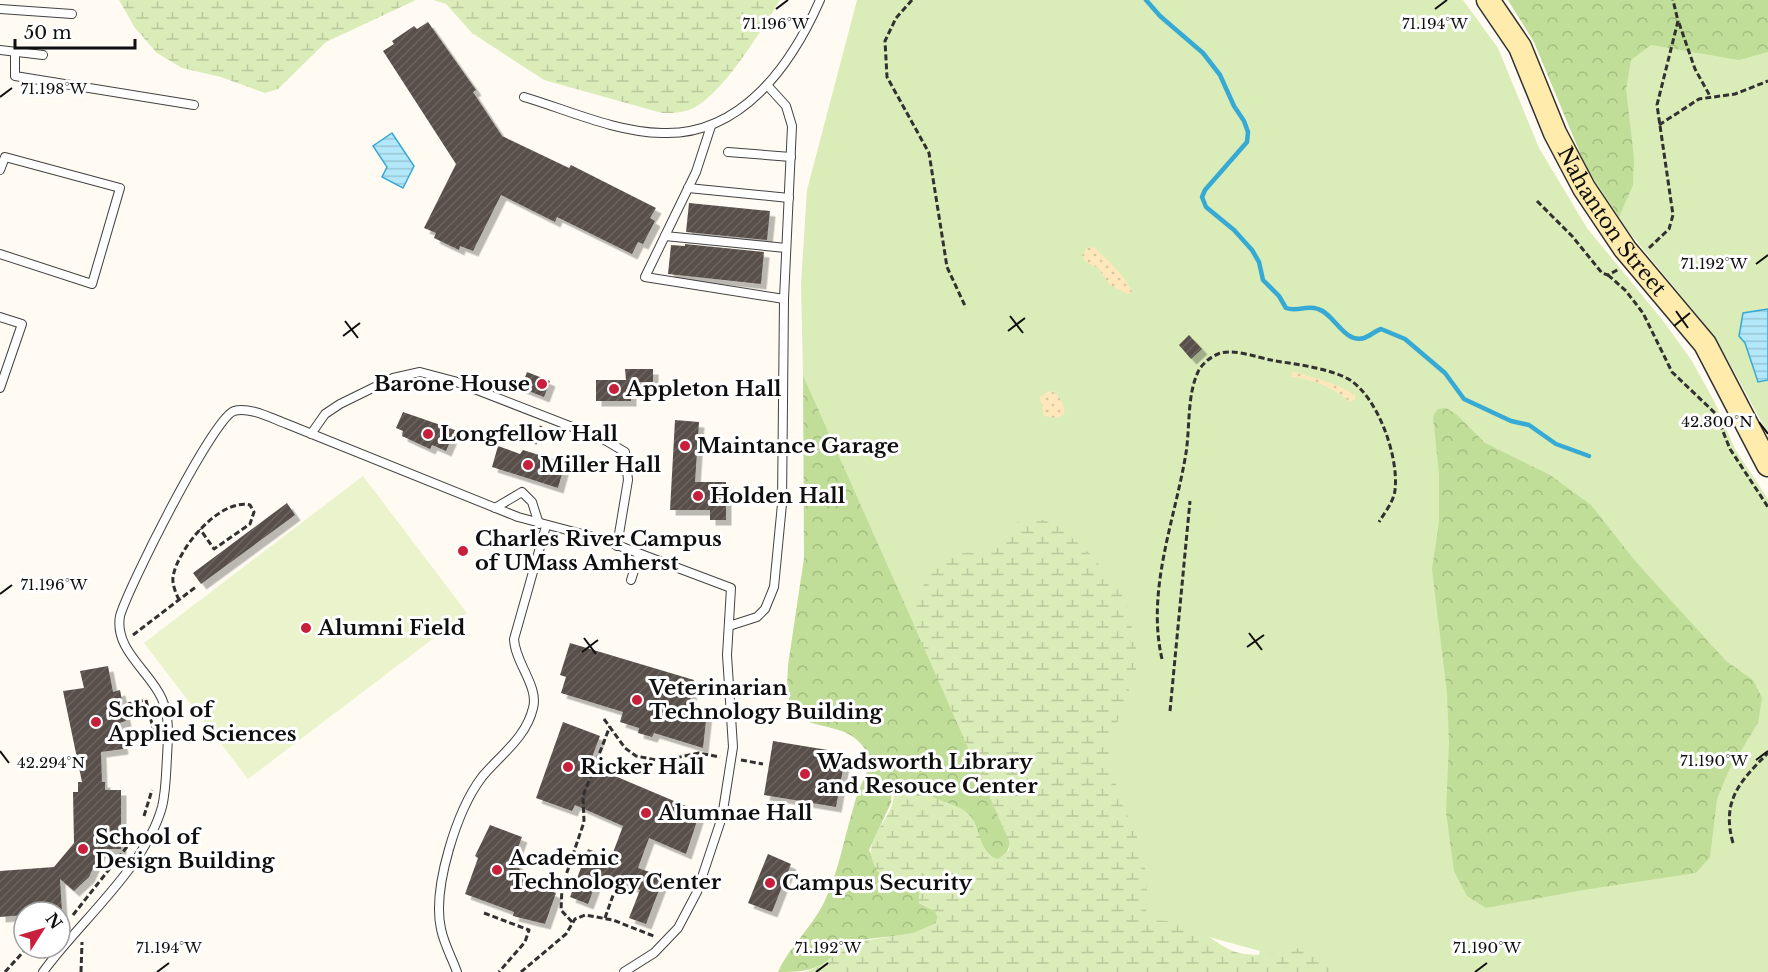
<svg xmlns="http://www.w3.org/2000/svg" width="1768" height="972" font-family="'Libre Baskerville',serif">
	<defs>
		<pattern id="forest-crowns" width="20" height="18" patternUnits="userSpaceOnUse" patternTransform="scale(1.5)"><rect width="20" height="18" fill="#c0de97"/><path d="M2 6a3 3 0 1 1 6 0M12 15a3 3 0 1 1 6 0" fill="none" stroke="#a4bd81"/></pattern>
		<pattern id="wetland-marsh" width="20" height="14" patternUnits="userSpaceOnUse" patternTransform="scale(1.5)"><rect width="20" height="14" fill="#daecb8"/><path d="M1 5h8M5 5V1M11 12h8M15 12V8" fill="none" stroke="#bac99d"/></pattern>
		<pattern id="sand-dots" width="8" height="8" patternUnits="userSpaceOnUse" patternTransform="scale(1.5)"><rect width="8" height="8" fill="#fee7bb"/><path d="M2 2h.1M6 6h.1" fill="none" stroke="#d8c5a0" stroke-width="1.8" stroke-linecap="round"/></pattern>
		<pattern id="water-rules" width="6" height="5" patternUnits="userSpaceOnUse" patternTransform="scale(1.5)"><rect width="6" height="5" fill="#b3e8fa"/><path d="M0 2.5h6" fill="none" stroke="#99c6d5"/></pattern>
		<pattern id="building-hatch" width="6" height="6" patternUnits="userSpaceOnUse" patternTransform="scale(1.5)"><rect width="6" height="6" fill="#594f4b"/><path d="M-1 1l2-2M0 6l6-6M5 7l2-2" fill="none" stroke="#6c6461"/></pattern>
		<filter id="shadow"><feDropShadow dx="5.5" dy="5.5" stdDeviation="0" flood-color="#0004"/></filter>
	</defs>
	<rect width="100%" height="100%" fill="#fffbf2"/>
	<!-- grass -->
	<g fill="#daecb8">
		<polygon points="857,0 1463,0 1498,48 1539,148 1587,228 1664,322 1692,361 1714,401 1735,449 1768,499 1768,972 1253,972 1260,951 1030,888 803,375 801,284 807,190"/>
		<polygon points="1508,0 1768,0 1768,434 1716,338 1629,232 1590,174 1534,42"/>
	</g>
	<!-- forest -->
	<g fill="url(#forest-crowns)">
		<polygon points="1508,0 1768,0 1768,52 1739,60 1651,45 1631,60 1626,89 1634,158 1633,185 1619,217 1585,165 1534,42"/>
		<path d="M803,375L1010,841C1009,850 1006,855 998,860C981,854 979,832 971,817L929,797L915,780L892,783L891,803L869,850L883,878L917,882L920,889L919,903L935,911L938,917L936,923C910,941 877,933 849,944C840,947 835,955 827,961C813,972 795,972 778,972C790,945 814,926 826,898C839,869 844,839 853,809C857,792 865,777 872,761C853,720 826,734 791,714L787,686L788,665L804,558Z"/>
		<polygon points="1446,408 1457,415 1485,443 1550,475 1591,505 1636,562 1726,661 1753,680 1762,698 1758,723 1729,770 1717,799 1710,857 1696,873 1583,890 1486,908 1467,896 1454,871 1446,812 1449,743 1447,693 1432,569 1439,522 1439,474 1433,416 1438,409"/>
	</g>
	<!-- wetland -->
	<g fill="url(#wetland-marsh)">
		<polygon points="119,0 416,0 326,42 278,89 265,93 221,77 182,68 157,53 135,28"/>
		<path d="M433,0H780C762,29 721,98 689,110C680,113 671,113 662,113L544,80L472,33L446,4Z"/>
		<path d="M1032,516L1059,526L1090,554L1119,589L1127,606L1139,661L1111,740L1110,760L1120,800L1136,834L1147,876L1146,920C1161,921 1178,920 1192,927C1210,935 1225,952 1245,954C1289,960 1302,928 1338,972H806L825,963L840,948L850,943L913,933L936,923L938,917L935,911L919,903L920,889L917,882L883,878C847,837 905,820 892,783L915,780C933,807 958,799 972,818C982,833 979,854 998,859L1009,850V841L914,625C913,600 930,560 958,554C971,551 983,555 995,549C1008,544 1007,521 1032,516Z"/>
	</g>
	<!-- sand -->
	<g fill="url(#sand-dots)">
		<path d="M1088,247L1095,248C1105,257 1131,282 1132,293L1128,294L1110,285L1099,269L1085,261L1082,255Z"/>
		<path d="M1293,371L1339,386L1355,395V399L1350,402C1334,388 1313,379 1291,377Z"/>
		<path d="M1050,391C1058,392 1066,406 1064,414L1057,418L1044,416L1040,397Z"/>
	</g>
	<!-- pitch -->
	<polygon fill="#eaf3cb" points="363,476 467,613 248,779 144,643"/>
	<!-- water -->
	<g fill="url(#water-rules)" stroke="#36a9d5" stroke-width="1.5">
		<polygon points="392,133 414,166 403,188 382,177 387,167 373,146"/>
		<polygon points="1768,309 1768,380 1758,382 1745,343 1739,336 1743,313"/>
	</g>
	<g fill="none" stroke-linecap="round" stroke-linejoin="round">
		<!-- stream -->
		<path stroke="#36a9d5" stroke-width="4.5" d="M1146,0L1160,16L1203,53L1220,75L1234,106L1244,121L1248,132L1247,142L1205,190L1202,197L1206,207L1234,230L1252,250L1259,262L1263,280L1279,296L1286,308C1297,312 1307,305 1318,309C1334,313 1344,344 1364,338C1370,336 1375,331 1381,329L1405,339L1445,373L1464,399L1511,421L1529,425L1556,444L1589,456"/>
	</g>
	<!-- building -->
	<g fill="url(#building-hatch)" filter="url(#shadow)">
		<polygon points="428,22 476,90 473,92 502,136 569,168 571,165 656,208 650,218 655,221 643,244 638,242 632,254 557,217 555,222 501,195 473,251 460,246 459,250 434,238 436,233 424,228 456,164 383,51 394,44 392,41 414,26 417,29"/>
		<polygon points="689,203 770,211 767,240 686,232"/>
		<polygon points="685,244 764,252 761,284 668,274 671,245 685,246"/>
		<polygon points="1189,335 1202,349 1191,359 1179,345"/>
		<polygon points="625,369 653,369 653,382 631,382 631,401 596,401 596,380 626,380"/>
		<polygon points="527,372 550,381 544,397 521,388"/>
		<polygon points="403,412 455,430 446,451 432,445 430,449 402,436 403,431 396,428"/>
		<polygon points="675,420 699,422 695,482 726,482 726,520 710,520 710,510 670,510"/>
		<polygon points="498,446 520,454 523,450 565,463 558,488 492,467"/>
		<polygon points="287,503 295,515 201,584 193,573"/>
		<polygon points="570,643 694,680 689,706 707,711 703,748 654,733 652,737 638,733 639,728 620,722 623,712 561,693 566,677 560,675"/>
		<polygon points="108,666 113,692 120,690 126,721 119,723 123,749 101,752 102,782 105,782 105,790 121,790 121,849 102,849 89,877 74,891 60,879 62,912 24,912 24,915 0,917 0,871 54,867 74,843 73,792 78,792 78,782 82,782 63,691 84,688 80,671"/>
		<polygon points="563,722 600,736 589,765 700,812 686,854 649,838 638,868 664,877 646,924 629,918 640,890 599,875 588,904 570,897 588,849 611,858 623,826 575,805 572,811 536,798"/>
		<polygon points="773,741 846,753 836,807 764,795"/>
		<polygon points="490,825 522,837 514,858 526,882 556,893 545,924 513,916 514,912 465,894 478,858 475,856"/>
		<polygon points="768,854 791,864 772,912 748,903"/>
	</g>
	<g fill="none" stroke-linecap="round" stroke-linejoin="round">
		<defs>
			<g id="lane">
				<polyline points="0,9 72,14"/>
				<polyline points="0,50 43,55"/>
				<polyline points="15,52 15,76 194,105"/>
				<path d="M524,97C568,110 615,132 662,133C741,136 791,66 820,0"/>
				<polyline points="711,126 696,172 645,277 784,299 792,126 786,106 767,85"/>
				<polyline points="728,152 791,157"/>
				<polyline points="0,170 5,157 120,188 92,284 0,254"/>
				<polyline points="688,188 789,198"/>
				<polyline points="665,236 786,248"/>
				<polyline points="0,317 22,324 0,388"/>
				<polyline points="311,434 325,414 340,404 393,378 420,372 454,381 603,439 625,452 628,480 617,546"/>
				<polyline points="495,508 522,492 532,502 539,524"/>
				<polyline points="631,580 639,555"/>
				<polyline points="729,626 757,617 765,609 774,587 782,504 784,299"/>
				<path d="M43,972C79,922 145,868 162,807C166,791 166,773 167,757C168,738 170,717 162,699C150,671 114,650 120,616C128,588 213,418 234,411C249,406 273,419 287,424L518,517L601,539L731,588L727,655L733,747L722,817L697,892L678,928L654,953L624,972"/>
				<path d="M457,972C452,958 444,944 441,929C432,888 457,810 482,777C500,755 526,738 533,708C539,686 515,663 514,639L546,526"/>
			</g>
			<g id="secondary">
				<path id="s1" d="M1488,0L1520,47L1555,133L1584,188L1625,249L1705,344L1768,465"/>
			</g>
		</defs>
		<!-- lane casing -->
		<use href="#lane" stroke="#424242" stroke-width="10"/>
		<!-- secondary casing -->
		<use href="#secondary" stroke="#313131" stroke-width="25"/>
		<!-- path -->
		<g stroke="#313131" stroke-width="3" stroke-dasharray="6 3" stroke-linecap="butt">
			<polyline points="912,0 896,18 885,41 887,77 929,153 947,267 966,308"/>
			<polyline points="1679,23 1695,69 1710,96"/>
			<polyline points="1659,125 1699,99 1735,94 1768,81"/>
			<polyline points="1537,201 1572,236 1602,273 1608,275 1619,269"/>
			<polyline points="1649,248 1669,229 1673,215 1657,105 1678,21 1673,0"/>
			<polyline points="1608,275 1626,291 1643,313 1672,372 1716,414 1730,449 1768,507"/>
			<polyline points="535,444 541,426"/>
			<path d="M179,600C176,593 172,585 173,577C177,550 219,498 250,505L254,512L250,524L214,549L200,529"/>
			<polyline points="133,635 197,586"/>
			<path d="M1162,659C1146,590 1175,520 1186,453C1190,428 1187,395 1198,372C1201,365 1210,357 1218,354C1232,348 1256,357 1271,360C1297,365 1327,367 1350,380C1378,398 1399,457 1395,490C1394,501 1385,512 1379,522"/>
			<polyline points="146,700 155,736"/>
			<polyline points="128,704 145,700"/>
			<polyline points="1170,711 1190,501"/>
			<polyline points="604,719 625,748 636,756 661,761 699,753 720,757"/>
			<polyline points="741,760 763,764"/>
			<polyline points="144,816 152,790"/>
			<path d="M1733,843C1721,801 1740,781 1768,753"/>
			<polyline points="484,913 529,930 525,942 499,972"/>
			<polyline points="73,915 134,838"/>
			<polyline points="605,918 616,887"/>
			<polyline points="572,922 561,910 562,887 584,822 583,796 610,726"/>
			<polyline points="5,972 24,951"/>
			<polyline points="81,972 82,942"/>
			<polyline points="521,972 566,934 575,919 585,915 613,920 656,937"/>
		</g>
		<!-- lane -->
		<use href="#lane" stroke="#fff" stroke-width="8"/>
		<!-- secondary -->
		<use href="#secondary" stroke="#ffecad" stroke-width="22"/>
	</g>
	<!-- ticks -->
	<path fill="none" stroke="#0f0f0f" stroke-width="2" d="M776,9L788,0M1435,9L1447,0M0,97L12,88M1756,264L1768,255M1676,311L1688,328M1010,316L1023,333M345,321L358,338M1674,326L1690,313M1008,331L1025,318M343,336L360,323M1759,422L1768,434M0,594L12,585M1249,633L1262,650M584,638L596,654M1247,647L1264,635M582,652L598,640M0,751L9,763M1756,760L1768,751M157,972L169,963M816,972L828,963M1475,972L1487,963"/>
	<!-- markers -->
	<g fill="#c81f3c" stroke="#fff" stroke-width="2">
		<circle cx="542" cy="384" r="6"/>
		<circle cx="614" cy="389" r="6"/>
		<circle cx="428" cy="434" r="6"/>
		<circle cx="685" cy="446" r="6"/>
		<circle cx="528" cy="465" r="6"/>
		<circle cx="698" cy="496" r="6"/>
		<circle cx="463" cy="551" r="6"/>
		<circle cx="306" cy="628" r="6"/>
		<circle cx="637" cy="700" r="6"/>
		<circle cx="96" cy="722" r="6"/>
		<circle cx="568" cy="767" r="6"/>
		<circle cx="805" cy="774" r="6"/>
		<circle cx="646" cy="813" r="6"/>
		<circle cx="83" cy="849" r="6"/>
		<circle cx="497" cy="870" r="6"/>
		<circle cx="770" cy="883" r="6"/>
	</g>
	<g text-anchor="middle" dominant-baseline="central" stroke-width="6" stroke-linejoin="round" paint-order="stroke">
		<!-- street labels -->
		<g font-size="21" fill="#0f0f0f" stroke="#fff">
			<text stroke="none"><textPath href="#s1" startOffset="255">Nahanton Street</textPath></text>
		</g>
		<!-- poi labels -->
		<g font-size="21" font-weight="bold" fill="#0f0f0f" stroke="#fff" text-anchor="start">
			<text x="530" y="384" text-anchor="end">Barone House</text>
			<text x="626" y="389">Appleton Hall</text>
			<text x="440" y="434">Longfellow Hall</text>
			<text x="697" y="446">Maintance Garage</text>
			<text x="540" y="465">Miller Hall</text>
			<text x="710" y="496">Holden Hall</text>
			<text x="475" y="539">Charles River Campus<tspan x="475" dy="24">of UMass Amherst</tspan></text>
			<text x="318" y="628">Alumni Field</text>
			<text x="649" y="688">Veterinarian<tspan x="649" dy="24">Technology Building</tspan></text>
			<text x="108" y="710">School of<tspan x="108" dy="24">Applied Sciences</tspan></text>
			<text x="817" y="762">Wadsworth Library<tspan x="817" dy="24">and Resouce Center</tspan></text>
			<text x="580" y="767">Ricker Hall</text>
			<text x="658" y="813">Alumnae Hall</text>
			<text x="95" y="837">School of<tspan x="95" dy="24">Design Building</tspan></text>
			<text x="509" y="858">Academic<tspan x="509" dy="24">Technology Center</tspan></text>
			<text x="782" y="883">Campus Security</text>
		</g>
	</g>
	<g font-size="15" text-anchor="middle" fill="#0f0f0f" stroke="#fff" stroke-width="6" stroke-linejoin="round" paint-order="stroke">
		<text x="776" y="29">71.196°W</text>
		<text x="1435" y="29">71.194°W</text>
		<text x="54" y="94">71.198°W</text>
		<text x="1714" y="269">71.192°W</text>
		<text x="1717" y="427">42.300°N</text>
		<text x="54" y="590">71.196°W</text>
		<text x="1714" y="766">71.190°W</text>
		<text x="51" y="768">42.294°N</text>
		<text x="169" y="953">71.194°W</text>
		<text x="828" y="953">71.192°W</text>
		<text x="1487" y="953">71.190°W</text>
	</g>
	<!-- north arrow -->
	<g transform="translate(42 930) rotate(53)"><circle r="28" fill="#ffffff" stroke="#9f9f9f" stroke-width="1.5"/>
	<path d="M0-4.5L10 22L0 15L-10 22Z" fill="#c81f3c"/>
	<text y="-9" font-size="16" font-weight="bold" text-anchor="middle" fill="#0f0f0f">N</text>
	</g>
	<!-- scale -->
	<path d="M15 39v9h120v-9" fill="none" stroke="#0f0f0f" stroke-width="3"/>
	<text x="24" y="39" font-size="18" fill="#0f0f0f" stroke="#ffffff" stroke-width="4.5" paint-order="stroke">50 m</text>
</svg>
